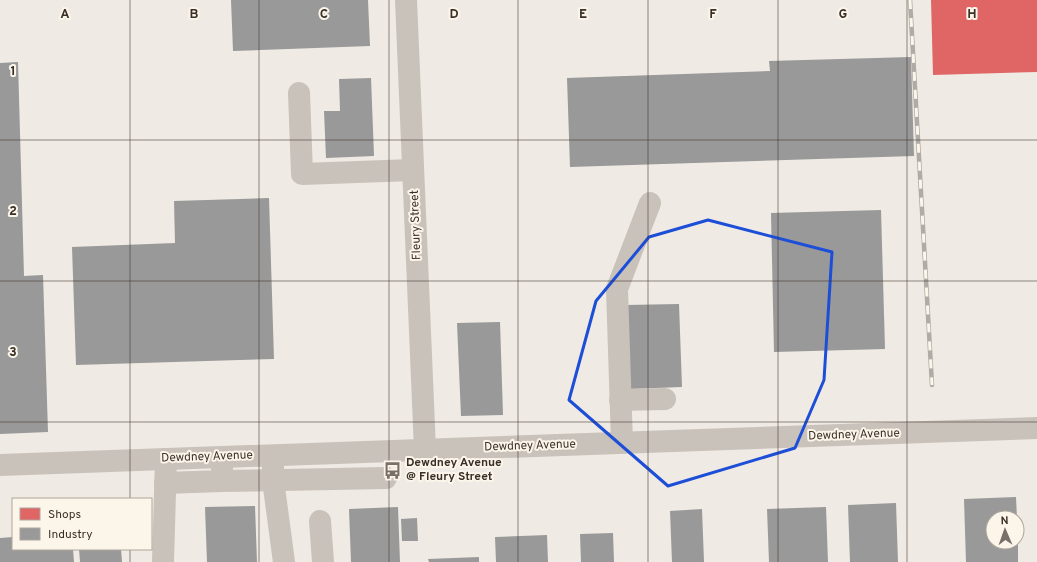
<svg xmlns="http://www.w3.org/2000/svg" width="1037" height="562" font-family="Overpass,sans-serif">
	<rect width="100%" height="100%" fill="#efeae3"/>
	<!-- shops -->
	<polygon fill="#e06666" points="931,0 1037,0 1037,72 933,75"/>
	<!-- industry -->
	<g fill="#999">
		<polygon points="231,0 368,0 370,46 233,51"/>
		<polygon points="911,57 914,156 570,167 567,78 770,71 769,61"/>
		<polygon points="18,62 24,276 43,275 48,432 0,434 0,63"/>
		<polygon points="371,78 374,156 326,158 324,111 340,111 339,79"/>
		<polygon points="269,198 274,359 76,365 72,247 175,243 174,201"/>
		<polygon points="881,210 885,349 774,352 771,213"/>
		<polygon points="679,304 682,387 629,389 626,305"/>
		<polygon points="500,322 503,415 461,416 457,323"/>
		<polygon points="1016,497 1017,518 993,518 993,542 1018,542 1018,562 966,562 964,499"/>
		<polygon points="896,503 898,562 850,562 848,505"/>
		<polygon points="255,506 257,562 207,562 205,507"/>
		<polygon points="398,507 400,562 351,562 349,509"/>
		<polygon points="826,507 828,562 769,562 767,509"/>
		<polygon points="702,509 704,562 672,562 670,511"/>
		<polygon points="417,518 418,541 402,541 401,519"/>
		<polygon points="613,533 614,562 581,562 580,534"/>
		<polygon points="547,535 548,562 496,562 495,537"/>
		<polygon points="13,537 13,549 73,549 74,562 0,562 0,538"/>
		<polygon points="79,549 121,549 122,562 80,562"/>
		<polygon points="479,557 479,562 429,562 428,559"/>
	</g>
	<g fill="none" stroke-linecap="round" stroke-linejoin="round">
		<!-- minor -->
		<g stroke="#c9c2bb" stroke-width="22">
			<polyline points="406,0 425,450"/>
			<polyline points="299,93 302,174 413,170"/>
			<polyline points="620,400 665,399"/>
			<polyline points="622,443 617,289 650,203"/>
			<polyline points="0,465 1037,428"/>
			<polyline points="273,466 273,480 284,562"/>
			<polyline points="222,481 386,478"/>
			<polyline points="165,483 222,481 222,467"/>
			<polyline points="320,521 323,562"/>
			<polyline points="163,562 166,459"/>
		</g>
		<defs>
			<polyline id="rail" points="910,0 932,385"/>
		</defs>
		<!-- rail casing -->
		<use href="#rail" stroke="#b0aba6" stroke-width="4.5"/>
		<!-- rail -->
		<use href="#rail" stroke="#fbf5ea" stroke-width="3" stroke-dasharray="9" stroke-linecap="butt"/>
	</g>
	<!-- marked area -->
	<path fill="none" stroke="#1d4ed8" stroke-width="3" stroke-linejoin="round" d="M708,220L832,252L824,380L795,448L668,486L569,400L596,301L649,237Z"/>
	<!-- grid -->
	<path fill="none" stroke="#3a3028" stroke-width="1" stroke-opacity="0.55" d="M130,0V499M259,0V562M389,0V562M518,0V562M648,0V562M778,0V562M907,0V562M0,140H1037M0,281H1037M0,422H1037M130,549V562"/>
	<!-- icons -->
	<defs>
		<symbol id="bus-bare" viewBox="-9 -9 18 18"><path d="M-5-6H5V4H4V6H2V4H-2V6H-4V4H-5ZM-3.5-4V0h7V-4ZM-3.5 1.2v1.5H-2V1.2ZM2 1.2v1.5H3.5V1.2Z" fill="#797169" stroke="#fbf5ea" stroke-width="2.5" paint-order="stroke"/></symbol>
	</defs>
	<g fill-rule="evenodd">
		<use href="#bus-bare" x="380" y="458" width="25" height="25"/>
	</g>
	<g text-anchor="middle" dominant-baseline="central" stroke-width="4" stroke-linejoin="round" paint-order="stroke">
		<!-- street labels -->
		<g font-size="12" fill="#3a3028" stroke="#fbf5ea">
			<text transform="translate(416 225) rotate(-92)">Fleury Street</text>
			<text transform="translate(854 435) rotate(-2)">Dewdney Avenue</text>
			<text transform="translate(530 446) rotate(-2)">Dewdney Avenue</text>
			<text transform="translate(207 457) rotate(-2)">Dewdney Avenue</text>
		</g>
		<!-- poi labels -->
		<g font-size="12" font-weight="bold" fill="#3a3028" stroke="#fbf5ea" text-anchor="start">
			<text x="406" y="463">Dewdney Avenue<tspan x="406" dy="14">@ Fleury Street</tspan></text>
		</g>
	</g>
	<g font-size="13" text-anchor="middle" font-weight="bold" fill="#3a3028" stroke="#fbf5ea" stroke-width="4" stroke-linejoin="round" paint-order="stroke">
		<text x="65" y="18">A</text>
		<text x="194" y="18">B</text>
		<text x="324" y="18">C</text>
		<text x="454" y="18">D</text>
		<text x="583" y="18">E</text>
		<text x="713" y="18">F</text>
		<text x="843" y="18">G</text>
		<text x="972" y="18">H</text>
		<text x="13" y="75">1</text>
		<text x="13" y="215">2</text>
		<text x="13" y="356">3</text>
	</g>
	<!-- legend -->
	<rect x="12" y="498" width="140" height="52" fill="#fbf5ea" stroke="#aea69c"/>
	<rect x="20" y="508" width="20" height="12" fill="#e06666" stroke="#aea69c"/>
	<text x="48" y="518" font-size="12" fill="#3a3028">Shops</text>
	<rect x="20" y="528" width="20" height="12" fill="#999999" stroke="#aea69c"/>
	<text x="48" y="538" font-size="12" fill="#3a3028">Industry</text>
	<!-- north arrow -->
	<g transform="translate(1005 530) rotate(358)"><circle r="19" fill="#fbf5ea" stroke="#aea69c"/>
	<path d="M0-3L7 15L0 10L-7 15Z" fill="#797169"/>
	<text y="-6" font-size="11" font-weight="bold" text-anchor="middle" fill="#3a3028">N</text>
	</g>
</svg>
